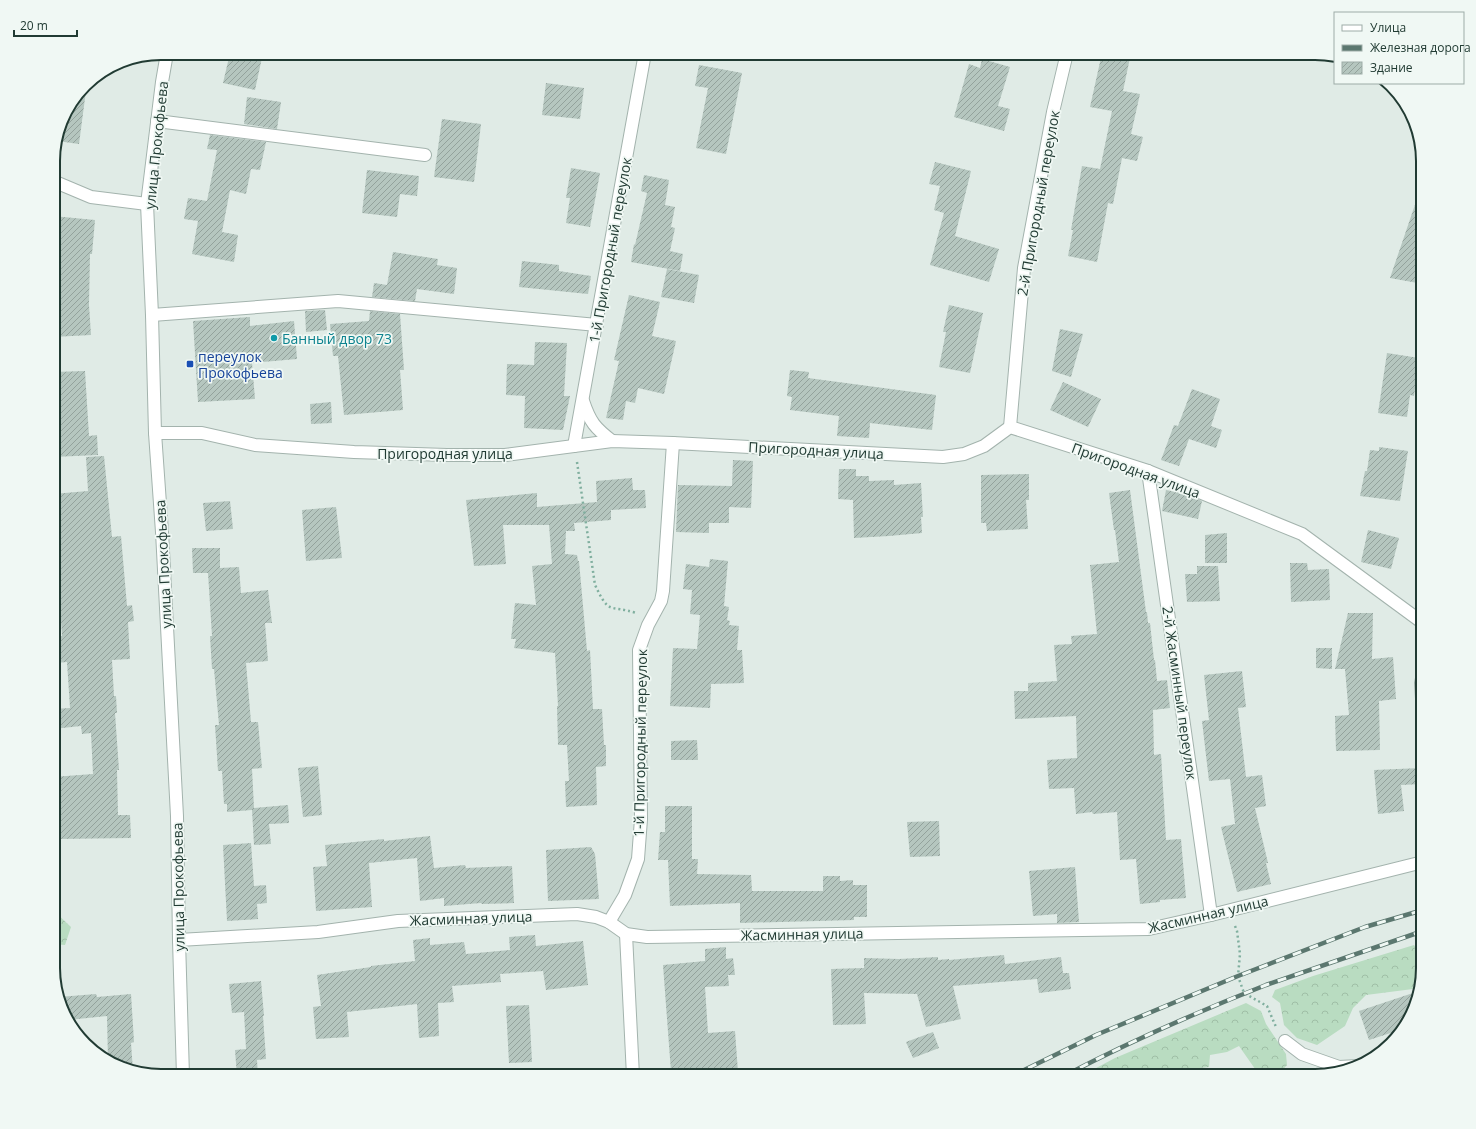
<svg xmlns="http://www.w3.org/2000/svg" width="1476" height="1129" font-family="'Open Sans',sans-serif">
	<defs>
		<pattern id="forest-crowns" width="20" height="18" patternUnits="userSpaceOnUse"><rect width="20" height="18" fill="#b9dcc1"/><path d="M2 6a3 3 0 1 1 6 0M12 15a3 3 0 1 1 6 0" fill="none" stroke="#9fbea6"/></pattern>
		<pattern id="building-hatch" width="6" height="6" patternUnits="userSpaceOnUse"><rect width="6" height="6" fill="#b5c6bf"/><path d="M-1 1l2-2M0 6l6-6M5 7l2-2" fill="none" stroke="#93a29c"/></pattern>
	</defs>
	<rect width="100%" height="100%" fill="#e0ebe6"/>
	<!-- forest -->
	<g fill="url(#forest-crowns)">
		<polygon points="53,910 71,927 65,945 53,944"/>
		<polygon points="1414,945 1420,952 1423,958 1421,982 1413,989 1366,995 1353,1008 1345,1026 1317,1045 1297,1038 1284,1025 1280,1003 1272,997 1275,990 1313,976"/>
		<polygon points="1246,1003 1261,1011 1266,1024 1286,1054 1287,1065 1277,1076 1260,1076 1239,1046 1227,1052 1210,1055 1209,1067 1192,1069 1184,1076 1081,1076 1115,1058"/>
	</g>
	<!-- building -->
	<g fill="url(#building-hatch)">
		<polygon points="230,53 263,53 255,90 223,83"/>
		<polygon points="1102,53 1131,53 1123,91 1140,94 1131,134 1143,137 1137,161 1122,158 1113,204 1108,203 1097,262 1068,256 1073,230 1071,230 1082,166 1100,169 1112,111 1090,107"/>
		<polygon points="982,59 1010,67 998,106 1010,109 1004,131 954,117 969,64 980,68"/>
		<polygon points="699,65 742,73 726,154 696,148 708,88 695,86"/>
		<polygon points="87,83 79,144 57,141 64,113"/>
		<polygon points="546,83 584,88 580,119 542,115"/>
		<polygon points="247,97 281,102 277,129 244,124"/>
		<polygon points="442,119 481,124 474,182 434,177"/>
		<polygon points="210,135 266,142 260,170 251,169 246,194 230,190 222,232 238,235 234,262 192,254 198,221 184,219 188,198 207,201 217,150 207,149"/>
		<polygon points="935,162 971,171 955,236 999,249 989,282 930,265 944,213 934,210 940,186 929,184"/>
		<polygon points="571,168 600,173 590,227 566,223 570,198 566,198"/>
		<polygon points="367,170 419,176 417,196 400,194 397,217 362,213"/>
		<polygon points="644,175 669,180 665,205 675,207 671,227 675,228 670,251 683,254 680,271 631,262 634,244 635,245 647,193 641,191"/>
		<polygon points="1420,190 1423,191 1423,284 1390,278"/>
		<polygon points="53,216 95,220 92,254 90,254 89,305 91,335 53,337"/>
		<polygon points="393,252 438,259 437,265 457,268 454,294 417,289 415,301 372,297 374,283 387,285"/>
		<polygon points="522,261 559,265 559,271 591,276 588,294 519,287"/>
		<polygon points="667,269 699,275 694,303 661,297"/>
		<polygon points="629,295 660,302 652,336 676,341 664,394 638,388 635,403 626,401 623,420 606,418 619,361 614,360"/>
		<polygon points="949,305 983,313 970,373 939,367 946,332 943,332"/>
		<polygon points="325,310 327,330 306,332 305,311"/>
		<polygon points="370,311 400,314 404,370 400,370 403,410 344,415 338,356 333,356 330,324 369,321"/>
		<polygon points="250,317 250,326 294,321 297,359 252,363 255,399 198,402 193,321"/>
		<polygon points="1060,329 1083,334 1071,377 1052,371"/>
		<polygon points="535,342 567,343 564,396 570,396 563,430 524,428 525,396 506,395 507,364 534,365"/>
		<polygon points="1387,353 1419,358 1414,396 1410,395 1407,417 1378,413"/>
		<polygon points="790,370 809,372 808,378 936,395 932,430 870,423 869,438 837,436 839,416 790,410 792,397 787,396"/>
		<polygon points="85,371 89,436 97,435 98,455 53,457 53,372"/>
		<polygon points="1063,382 1101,399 1088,427 1050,410"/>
		<polygon points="1192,389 1220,399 1211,426 1222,430 1216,448 1189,439 1179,466 1161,460 1174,425 1178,426"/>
		<polygon points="331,402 332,423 311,424 310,404"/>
		<polygon points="1379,447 1408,451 1400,501 1360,496 1365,471 1367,471 1370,450 1379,451"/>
		<polygon points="104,456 112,537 121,536 127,606 132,605 134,621 128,622 130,659 112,660 114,696 116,696 117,713 115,713 119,770 117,770 118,815 130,815 131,838 58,839 57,798 53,799 53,777 93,774 91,733 82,734 81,726 53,729 53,709 70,708 67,662 55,663 54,636 62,636 57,562 53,562 53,494 88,491 86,457"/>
		<polygon points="733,460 753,461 751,508 729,507 729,523 709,523 709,533 676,532 678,485 732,486"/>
		<polygon points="839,469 856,469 856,476 869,476 869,481 894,480 894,485 921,483 923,517 921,517 922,533 889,536 854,538 853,500 838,499"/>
		<polygon points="1029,474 1029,500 1026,500 1028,529 987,531 986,523 981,523 981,475"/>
		<polygon points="632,478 633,490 645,490 646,508 611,510 611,520 574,523 575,531 566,531 565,554 577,555 578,561 579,561 587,651 590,650 593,709 602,709 604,745 606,745 606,766 596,767 597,805 566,807 565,781 569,781 567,745 558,745 557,706 558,706 555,653 514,648 516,639 511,639 515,603 536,605 532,566 552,564 549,525 503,525 506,564 474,566 466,500 537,493 537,507 597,502 596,481"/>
		<polygon points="1130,490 1146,612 1147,612 1148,623 1150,623 1154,660 1155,660 1157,681 1167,680 1170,708 1153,710 1154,755 1161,754 1166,840 1181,839 1186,898 1160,900 1160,902 1140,904 1136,859 1120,860 1117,812 1093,814 1092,812 1076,814 1074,788 1049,789 1047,760 1077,758 1076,716 1015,719 1014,691 1028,691 1028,683 1057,681 1054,645 1072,644 1071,636 1097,634 1090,565 1119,562 1115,530 1114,530 1109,493"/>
		<polygon points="1166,490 1185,494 1202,501 1198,519 1162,511"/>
		<polygon points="230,501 233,529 206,531 203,503"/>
		<polygon points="336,507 342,558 306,561 302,510"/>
		<polygon points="1368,530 1399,538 1391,569 1361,562"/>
		<polygon points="1227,533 1227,563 1205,563 1205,535"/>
		<polygon points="192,548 220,548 220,568 239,567 241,593 268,590 272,623 265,623 268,661 246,663 251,722 258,722 262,768 252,769 254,808 288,805 289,823 269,824 271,844 254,845 252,810 227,812 227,804 224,804 222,771 218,771 215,725 219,725 214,669 212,669 210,636 212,636 208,573 193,573"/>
		<polygon points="710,559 728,561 724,606 729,607 727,620 730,621 729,625 739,626 737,650 742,650 744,683 711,684 710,708 670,706 673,648 697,649 700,615 690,614 692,590 683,589 686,564 709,567"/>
		<polygon points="1290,563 1307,563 1308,570 1329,569 1330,600 1291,602"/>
		<polygon points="1197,566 1218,566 1220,601 1187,602 1185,574 1197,574"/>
		<polygon points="1348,613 1373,613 1372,659 1393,657 1396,699 1379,701 1380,750 1336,751 1335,716 1349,715 1345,669 1335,669"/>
		<polygon points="1316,648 1332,648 1332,669 1316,668"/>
		<polygon points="1242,671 1246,707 1238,708 1246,777 1262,775 1266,806 1255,808 1268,863 1266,863 1271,884 1237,892 1221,827 1235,824 1230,779 1209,781 1202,721 1209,720 1204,675"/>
		<polygon points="697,740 698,760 671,760 671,741"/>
		<polygon points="318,766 322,815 303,817 298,768"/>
		<polygon points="1421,768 1422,784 1401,785 1404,811 1378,814 1374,770"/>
		<polygon points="665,806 692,806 692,859 698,859 697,874 751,875 752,891 823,891 823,876 840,876 840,881 853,880 853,885 867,885 867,917 854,917 854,920 740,923 740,903 670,906 668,860 658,860 660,832 665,832"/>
		<polygon points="939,821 940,856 910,857 907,822"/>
		<polygon points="430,836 434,868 465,865 466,868 512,866 514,903 482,904 481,903 444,906 444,898 420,901 417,858 369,863 372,907 316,911 313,867 327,866 325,845 384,839 384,841"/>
		<polygon points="251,843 254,886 266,885 267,903 257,904 258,919 227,921 223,845"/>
		<polygon points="591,847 595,854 599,899 548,901 546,850"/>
		<polygon points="1075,867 1079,922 1057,923 1057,914 1033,916 1029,871"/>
		<polygon points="535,935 536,946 583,941 588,985 546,990 543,971 500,974 501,982 452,986 454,1002 438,1003 439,1036 419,1038 417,1004 347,1012 349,1037 316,1039 313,1007 321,1006 317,975 371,967 371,966 415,961 413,940 430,938 430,945 464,942 466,954 510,950 509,937"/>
		<polygon points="726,947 726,959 733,958 735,975 728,975 729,986 705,987 708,1033 735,1031 738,1072 722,1073 721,1068 671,1072 663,965 705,961 705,949"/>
		<polygon points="1004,955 1005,964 1061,957 1063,973 1069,973 1071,989 1039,993 1037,979 953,986 961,1019 926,1027 917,994 864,993 866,1024 833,1025 831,969 864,968 864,958 899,959 938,957 938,960 949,959 949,960"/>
		<polygon points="261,981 264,1016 263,1016 266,1059 257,1060 258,1076 237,1076 235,1050 246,1049 244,1012 232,1013 229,984"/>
		<polygon points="1419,991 1417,1003 1403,1029 1369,1040 1359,1011"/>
		<polygon points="96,994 97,997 131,994 134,1042 131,1043 133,1071 126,1070 108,1061 107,1016 68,1020 64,1016 59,997"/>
		<polygon points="529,1005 532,1062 509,1063 506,1006"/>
		<polygon points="933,1032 939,1048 913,1058 906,1042"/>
	</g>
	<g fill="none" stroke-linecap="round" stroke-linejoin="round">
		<defs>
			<g id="minor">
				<polyline points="167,53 162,82 147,204 152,315 155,433 162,532 177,816 179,940 183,1076"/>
				<polyline points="157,121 425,155"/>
				<polyline points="53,181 91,197 147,204"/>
				<polyline points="152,315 338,301 597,325"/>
				<path d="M583,401C590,422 595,428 612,441"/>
				<polyline points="1010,427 1024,268 1053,112 1067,53"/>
				<polyline points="155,433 202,433 255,445 354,452 447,455 505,455 612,441 673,443 943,457 964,454 984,446 1010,427 1148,471 1302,534 1423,623"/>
				<polyline points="574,446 645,53"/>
				<polyline points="1148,471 1211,915"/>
				<polyline points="1423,674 1421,683 1423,714"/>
				<polyline points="609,922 625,895 638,859 641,819 639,650 648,625 661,601 663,591 673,443"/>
				<polyline points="626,934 633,1076"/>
				<polyline points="179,940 318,932 398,921 577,914 596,917 609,922 626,934 647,937 1149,929 1211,915 1423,862"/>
				<polyline points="1285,1041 1302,1054 1339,1067 1358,1066"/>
			</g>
		</defs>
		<!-- minor casing -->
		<use href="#minor" stroke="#a3b3ad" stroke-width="14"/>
		<!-- path -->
		<g stroke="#80af9f" stroke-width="2.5" stroke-dasharray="2 3" stroke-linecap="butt">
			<path d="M577,462L595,585C610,616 608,604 636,613"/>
			<polyline points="1235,926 1237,931 1240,954 1238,976 1244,993 1267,1006 1276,1027"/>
		</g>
		<!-- minor -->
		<use href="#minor" stroke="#fff" stroke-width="12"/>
		<defs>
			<g id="rail">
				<polyline points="1012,1076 1096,1035 1238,976 1365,927 1423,910"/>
				<path d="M1064,1076C1129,1042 1197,1012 1266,985L1423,931"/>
			</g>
		</defs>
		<!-- rail casing -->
		<use href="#rail" stroke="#5b776f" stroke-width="4.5"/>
		<!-- rail -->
		<use href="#rail" stroke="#f0f8f4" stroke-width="3" stroke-dasharray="9" stroke-linecap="butt"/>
	</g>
	<!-- markers -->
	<circle fill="#0f9aa8" stroke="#f0f8f4" stroke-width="1.5" cx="274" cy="338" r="4"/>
	<rect fill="#1a4fb4" stroke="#f0f8f4" stroke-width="1.5" x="186" y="360" width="8" height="8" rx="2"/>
	<g text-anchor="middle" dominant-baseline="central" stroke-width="3.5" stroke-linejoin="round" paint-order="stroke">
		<!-- street labels -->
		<g font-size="14" fill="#213b33" stroke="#f0f8f4">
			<text transform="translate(156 145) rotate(-84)">улица Прокофьева</text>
			<text transform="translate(1038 203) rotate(-80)">2-й Пригородный переулок</text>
			<text transform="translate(610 250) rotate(-80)">1-й Пригородный переулок</text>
			<text transform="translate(816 450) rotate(3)">Пригородная улица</text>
			<text x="445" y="453">Пригородная улица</text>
			<text transform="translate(1136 470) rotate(20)">Пригородная улица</text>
			<text transform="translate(163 564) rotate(-93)">улица Прокофьева</text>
			<text transform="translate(1180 693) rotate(82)">2-й Жасминный переулок</text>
			<text transform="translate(640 743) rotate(-89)">1-й Пригородный переулок</text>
			<text transform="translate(178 887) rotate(-91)">улица Прокофьева</text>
			<text transform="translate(1208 914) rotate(-13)">Жасминная улица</text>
			<text transform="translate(471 918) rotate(-2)">Жасминная улица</text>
			<text transform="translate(802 934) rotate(-1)">Жасминная улица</text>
		</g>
		<!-- culture labels -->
		<g font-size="14" fill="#0d838f" stroke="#f0f8f4" text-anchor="start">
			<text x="282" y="338">Банный двор 73</text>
		</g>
		<!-- transit labels -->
		<g font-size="14" fill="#164399" stroke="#f0f8f4" text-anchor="start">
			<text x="198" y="356">переулок<tspan x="198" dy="16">Прокофьева</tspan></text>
		</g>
	</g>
	<!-- crop -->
	<path d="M0 0H1476V1129H0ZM161 60H1315A101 101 0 0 1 1416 161V968A101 101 0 0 1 1315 1069H161A101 101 0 0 1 60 968V161A101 101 0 0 1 161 60Z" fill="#f0f8f4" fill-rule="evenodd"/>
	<path fill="none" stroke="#213b33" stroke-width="2" d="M161 60H1315A101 101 0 0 1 1416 161V968A101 101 0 0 1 1315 1069H161A101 101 0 0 1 60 968V161A101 101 0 0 1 161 60Z"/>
	<!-- legend -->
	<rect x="1334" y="12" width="130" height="72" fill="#f0f8f4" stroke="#9daca7"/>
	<rect x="1342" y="25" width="20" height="6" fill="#ffffff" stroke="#9daca7"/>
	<text x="1370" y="32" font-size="12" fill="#213b33">Улица</text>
	<rect x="1342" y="45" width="20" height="6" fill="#5b776f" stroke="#9daca7"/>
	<text x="1370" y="52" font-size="12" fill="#213b33">Железная дорога</text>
	<rect x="1342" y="62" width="20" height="12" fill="url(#building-hatch)" stroke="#9daca7"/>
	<text x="1370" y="72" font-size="12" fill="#213b33">Здание</text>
	<!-- scale -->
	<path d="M14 30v6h63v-6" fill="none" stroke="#213b33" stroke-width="2"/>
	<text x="20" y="30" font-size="12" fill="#213b33" stroke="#f0f8f4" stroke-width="3" paint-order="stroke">20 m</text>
</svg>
